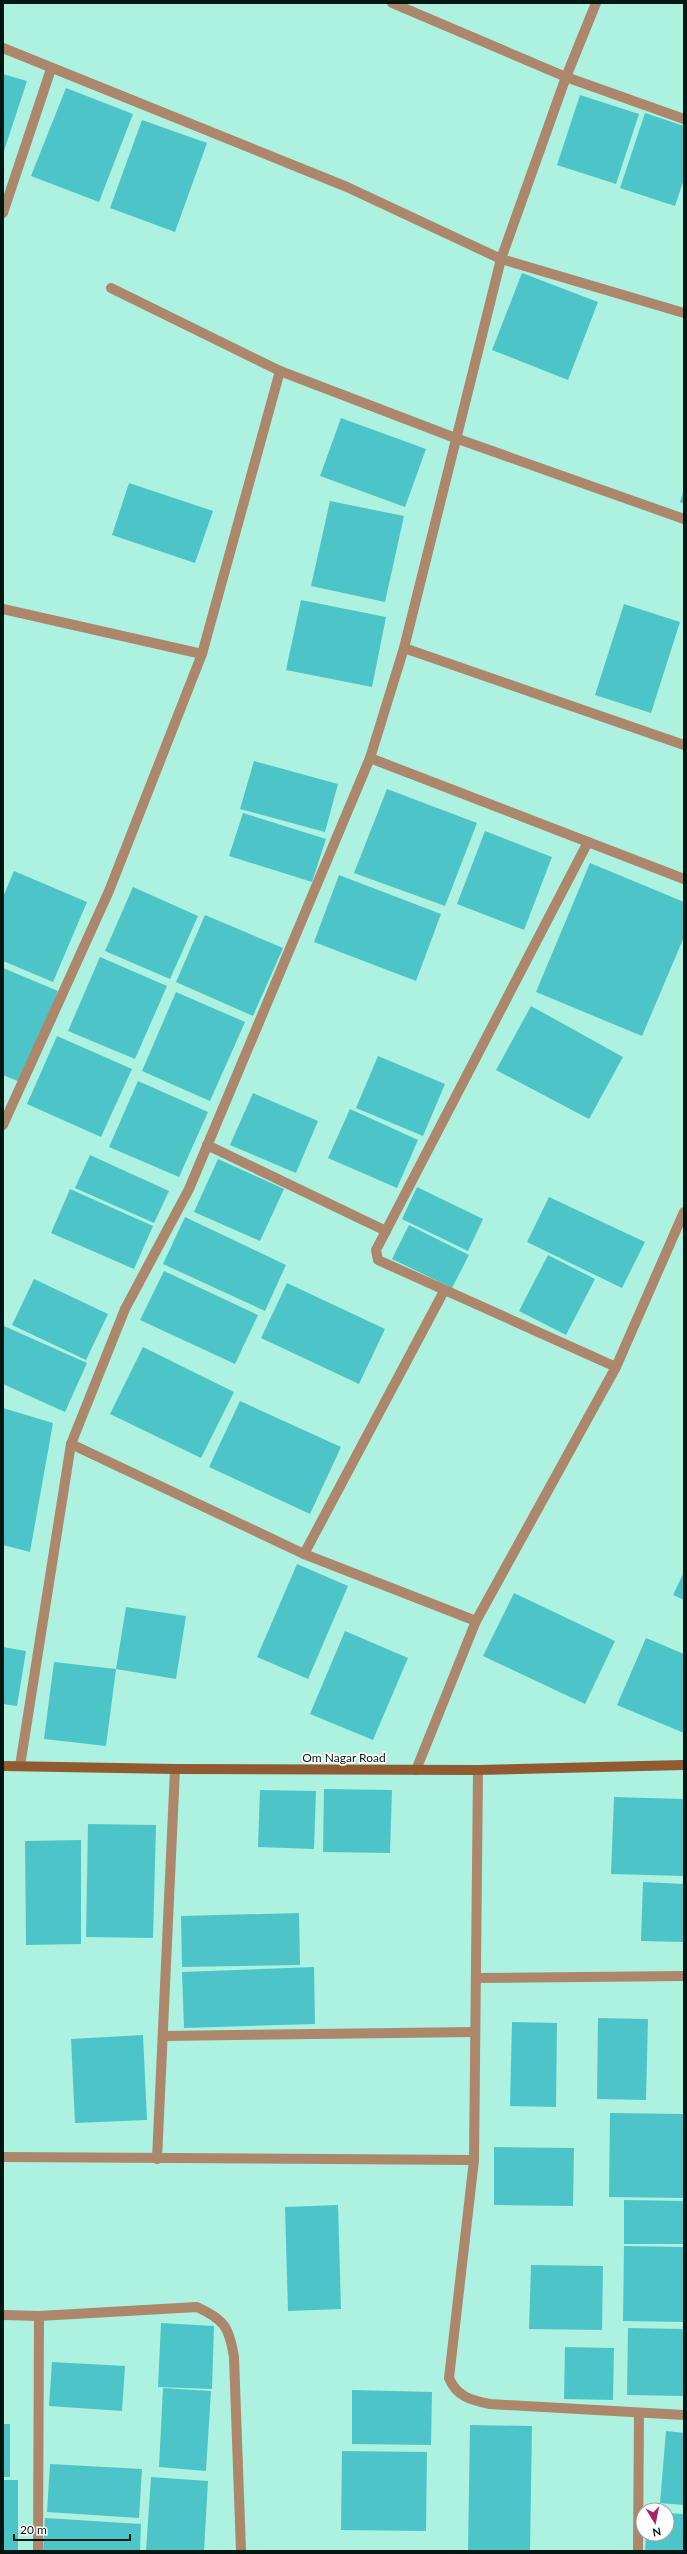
<svg xmlns="http://www.w3.org/2000/svg" width="687" height="2554" font-family="Lato,sans-serif">
	<rect width="100%" height="100%" fill="#adf1e1"/>
	<!-- building -->
	<g fill="#4dc5c8">
		<polygon points="3,74 27,81 3,154"/>
		<polygon points="66,88 133,114 99,202 31,176"/>
		<polygon points="580,95 639,114 616,184 557,165"/>
		<polygon points="645,113 684,126 684,179 675,206 620,188"/>
		<polygon points="142,120 207,143 175,232 110,208"/>
		<polygon points="522,273 598,302 568,380 492,350"/>
		<polygon points="341,418 426,449 405,507 320,476"/>
		<polygon points="129,483 213,511 195,563 112,535"/>
		<polygon points="684,490 684,504 680,502"/>
		<polygon points="330,501 404,516 385,602 311,586"/>
		<polygon points="301,600 386,617 372,687 286,670"/>
		<polygon points="624,604 680,622 651,713 595,695"/>
		<polygon points="254,761 338,784 325,832 240,809"/>
		<polygon points="387,789 477,823 445,906 354,873"/>
		<polygon points="243,813 326,839 312,882 229,856"/>
		<polygon points="485,831 552,857 524,930 457,904"/>
		<polygon points="590,863 684,902 684,937 642,1036 536,992"/>
		<polygon points="14,871 87,902 53,982 3,961 3,897"/>
		<polygon points="339,875 441,914 416,981 314,942"/>
		<polygon points="133,887 198,916 170,979 105,951"/>
		<polygon points="205,915 283,948 253,1016 176,982"/>
		<polygon points="100,957 167,986 135,1059 68,1031"/>
		<polygon points="3,968 58,991 20,1082 3,1075"/>
		<polygon points="176,992 245,1022 210,1101 142,1071"/>
		<polygon points="531,1006 623,1057 589,1119 496,1070"/>
		<polygon points="57,1036 132,1069 101,1137 27,1104"/>
		<polygon points="378,1056 445,1084 423,1136 356,1108"/>
		<polygon points="138,1081 208,1112 179,1177 109,1147"/>
		<polygon points="253,1093 318,1121 296,1173 230,1145"/>
		<polygon points="350,1109 418,1140 397,1188 328,1158"/>
		<polygon points="90,1155 169,1191 154,1223 75,1188"/>
		<polygon points="218,1159 284,1189 260,1241 194,1212"/>
		<polygon points="417,1187 483,1219 468,1251 402,1219"/>
		<polygon points="70,1189 153,1226 134,1269 51,1233"/>
		<polygon points="549,1197 645,1242 622,1288 527,1242"/>
		<polygon points="185,1217 286,1265 265,1311 163,1264"/>
		<polygon points="409,1225 469,1255 452,1288 392,1259"/>
		<polygon points="548,1255 595,1279 566,1335 519,1311"/>
		<polygon points="164,1271 258,1315 235,1364 140,1320"/>
		<polygon points="34,1279 108,1314 86,1360 12,1325"/>
		<polygon points="287,1283 385,1329 359,1384 261,1338"/>
		<polygon points="4,1326 87,1363 65,1412 3,1384"/>
		<polygon points="143,1347 234,1392 201,1458 110,1414"/>
		<polygon points="240,1401 341,1447 310,1514 209,1467"/>
		<polygon points="3,1408 53,1423 30,1552 3,1545"/>
		<polygon points="297,1564 348,1586 308,1679 257,1657"/>
		<polygon points="684,1572 684,1600 673,1595"/>
		<polygon points="514,1593 615,1641 585,1704 483,1656"/>
		<polygon points="126,1607 186,1616 176,1679 116,1669"/>
		<polygon points="345,1631 408,1658 373,1740 310,1714"/>
		<polygon points="646,1638 684,1654 684,1733 617,1705"/>
		<polygon points="3,1647 26,1651 17,1706 3,1704"/>
		<polygon points="54,1662 116,1669 106,1746 44,1739"/>
		<polygon points="324,1789 392,1790 390,1853 323,1852"/>
		<polygon points="260,1790 316,1791 314,1849 258,1847"/>
		<polygon points="614,1797 684,1799 684,1876 611,1874"/>
		<polygon points="88,1824 156,1825 153,1938 86,1937"/>
		<polygon points="81,1840 81,1944 26,1945 25,1841"/>
		<polygon points="643,1882 684,1884 684,1942 641,1941"/>
		<polygon points="299,1913 300,1965 182,1967 181,1916"/>
		<polygon points="314,1967 315,2024 184,2028 182,1972"/>
		<polygon points="598,2018 648,2019 646,2100 597,2099"/>
		<polygon points="512,2022 557,2023 556,2107 510,2106"/>
		<polygon points="143,2035 147,2120 75,2123 71,2039"/>
		<polygon points="610,2113 684,2114 684,2198 609,2197"/>
		<polygon points="494,2147 574,2148 573,2206 494,2205"/>
		<polygon points="624,2200 684,2201 684,2244 624,2244"/>
		<polygon points="338,2205 341,2309 288,2311 285,2207"/>
		<polygon points="624,2246 684,2247 684,2322 623,2321"/>
		<polygon points="531,2265 603,2266 602,2330 529,2329"/>
		<polygon points="161,2323 214,2326 212,2389 158,2387"/>
		<polygon points="628,2328 684,2329 684,2396 627,2395"/>
		<polygon points="565,2347 614,2348 613,2400 564,2399"/>
		<polygon points="52,2362 125,2366 122,2411 49,2406"/>
		<polygon points="163,2388 211,2391 206,2471 159,2467"/>
		<polygon points="352,2390 432,2392 431,2445 352,2444"/>
		<rect x="3" y="2424" width="7" height="53"/>
		<polygon points="470,2425 532,2426 530,2551 468,2551"/>
		<polygon points="666,2431 684,2433 684,2505 660,2503"/>
		<polygon points="342,2451 427,2452 426,2531 341,2530"/>
		<polygon points="50,2464 142,2469 139,2518 47,2512"/>
		<polygon points="151,2477 208,2481 204,2551 146,2551"/>
		<rect x="3" y="2480" width="15" height="71"/>
		<polygon points="667,2513 684,2514 684,2551 645,2551 646,2534 667,2534"/>
		<polygon points="45,2518 141,2524 140,2551 43,2551"/>
	</g>
	<g fill="none" stroke-linecap="round" stroke-linejoin="round">
		<!-- street -->
		<g stroke="#ac876c" stroke-width="10">
			<polyline points="392,3 566,77 684,119"/>
			<polyline points="3,48 347,187 501,259 684,313"/>
			<polyline points="3,213 51,69"/>
			<polyline points="280,371 458,439 684,519"/>
			<polyline points="3,609 202,654"/>
			<polyline points="404,648 684,745"/>
			<polyline points="370,758 684,879"/>
			<polyline points="588,842 376,1250 378,1260 616,1367"/>
			<polyline points="3,1125 109,891 202,654 280,371 111,288"/>
			<polyline points="207,1145 386,1231"/>
			<polyline points="71,1444 304,1554 476,1621"/>
			<polyline points="304,1554 444,1291"/>
			<polyline points="20,1766 71,1444 125,1309 189,1189 370,758 404,648 501,259 566,77 596,3"/>
			<polyline points="416,1770 476,1621 616,1367 684,1212"/>
			<path d="M478,1770L474,2160L449,2378C457,2397 471,2400 490,2404L684,2415"/>
			<polyline points="476,1978 684,1976"/>
			<polyline points="163,2036 475,2032"/>
			<polyline points="3,2157 474,2160"/>
			<polyline points="157,2159 175,1769"/>
			<path d="M3,2315L39,2316L197,2307C225,2320 229,2327 234,2357L241,2551"/>
			<polyline points="38,2551 39,2316"/>
			<polyline points="638,2551 639,2413"/>
		</g>
		<!-- secondary -->
		<polyline stroke="#905b31" stroke-width="10" points="3,1766 175,1769 478,1770 684,1765"/>
	</g>
	<g text-anchor="middle" dominant-baseline="central" stroke-width="3.5" stroke-linejoin="round" paint-order="stroke">
		<!-- street labels -->
		<g font-size="12" fill="#001813" stroke="#fff">
			<text x="344" y="1757">Om Nagar Road</text>
		</g>
	</g>
	<!-- border -->
	<rect width="687" height="2554" fill="none" stroke="#001813" stroke-width="8"/>
	<!-- north arrow -->
	<g transform="translate(655 2522) rotate(170)"><circle r="19" fill="#ffffff" stroke="#99a3a1"/>
	<path d="M0-3L7 15L0 10L-7 15Z" fill="#ad2465"/>
	<text y="-6" font-size="11" font-weight="bold" text-anchor="middle" fill="#001813">N</text>
	</g>
	<!-- scale -->
	<path d="M14 2534v6h116v-6" fill="none" stroke="#001813" stroke-width="2"/>
	<text x="20" y="2534" font-size="12" fill="#001813" stroke="#ffffff" stroke-width="3" paint-order="stroke">20 m</text>
</svg>
